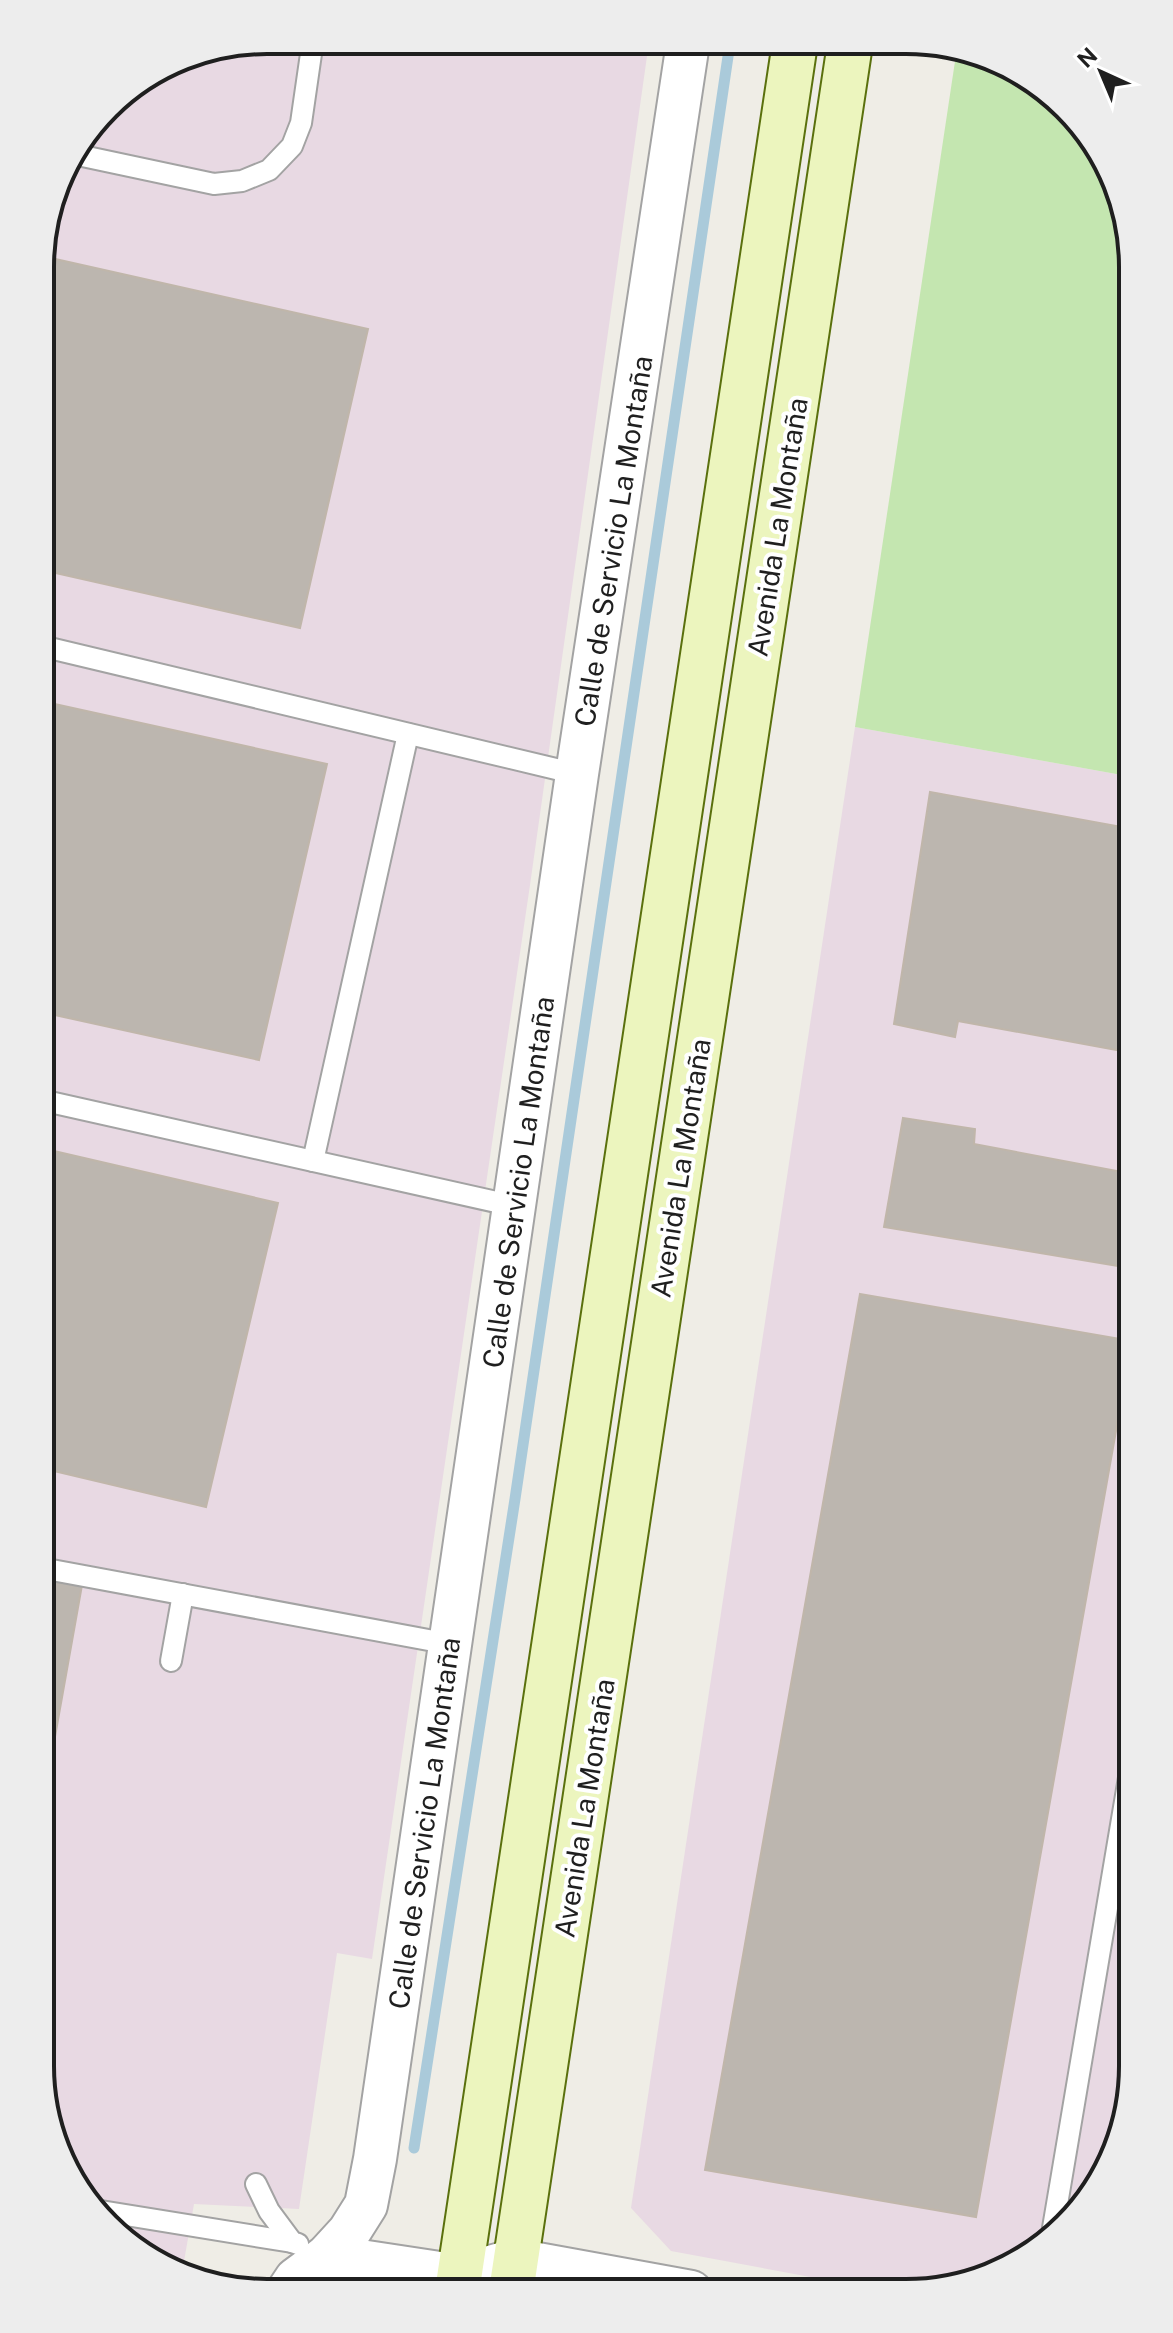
<svg xmlns="http://www.w3.org/2000/svg" width="1173" height="2333" font-family="'Public Sans',sans-serif">
	<rect width="100%" height="100%" fill="#efede6"/>
	<!-- industrial -->
	<g fill="#e8d9e3">
		<polygon points="267,40 649,42 530,885 372,1959 337,1953 299,2209 194,2204 183,2267 118,2237 52,2139 40,2066 42,238 64,166 117,97 181,57"/>
		<polygon points="855,727 1133,777 1132,2081 1086,2205 979,2281 906,2293 896,2293 671,2251 631,2208"/>
	</g>
	<!-- grass -->
	<polygon fill="#c4e6b0" points="957,48 1056,97 1121,194 1133,267 1133,777 855,727"/>
	<g fill="none" stroke-linecap="round" stroke-linejoin="round">
		<!-- stream -->
		<polyline stroke="#aacada" stroke-width="11" points="414,2148 515,1499 730,43"/>
	</g>
	<!-- building -->
	<g fill="#bcb6af" stroke="#c0b6aa" stroke-width="2">
		<polygon points="42,256 368,329 300,628 42,570"/>
		<polygon points="41,701 327,764 259,1060 41,1012"/>
		<polygon points="930,792 1133,829 1133,1053 958,1021 955,1037 894,1024"/>
		<polygon points="903,1118 975,1129 974,1144 1133,1174 1133,1283 1122,1281 1124,1267 884,1227"/>
		<polygon points="41,1148 278,1203 206,1507 41,1468"/>
		<polygon points="860,1294 1132,1341 976,2217 705,2170"/>
		<polygon points="41,1578 82,1585 40,1821"/>
		<polygon points="40,2023 48,2024 40,2065"/>
	</g>
	<g fill="none" stroke-linecap="round" stroke-linejoin="round">
		<defs>
			<g id="service">
				<polyline points="73,154 214,184 242,181 269,170 292,146 301,123 313,40"/>
				<polyline points="41,646 577,774"/>
				<polyline points="41,1100 514,1206"/>
				<polyline points="313,1161 408,734"/>
				<polyline points="41,1568 450,1644"/>
				<polyline points="171,1661 183,1594"/>
				<polyline points="256,2184 269,2211 292,2242 298,2244"/>
				<polyline points="101,2211 292,2242"/>
				<polyline points="1053,2228 1133,1754"/>
			</g>
			<g id="minor">
				<polyline points="327,2256 459,2276 515,2260 691,2292"/>
				<polyline points="288,2291 296,2279 327,2256 349,2232 366,2205 375,2159 577,774 688,43"/>
			</g>
			<g id="secondary">
				<polyline points="457,2292 795,43"/>
				<polyline points="511,2292 850,44"/>
			</g>
		</defs>
		<!-- service casing -->
		<use href="#service" stroke="#a3a3a3" stroke-width="24"/>
		<!-- minor casing -->
		<use href="#minor" stroke="#a3a3a3" stroke-width="46"/>
		<!-- secondary casing -->
		<use href="#secondary" stroke="#5a700d" stroke-width="48"/>
		<!-- service -->
		<use href="#service" stroke="#fff" stroke-width="20"/>
		<!-- minor -->
		<use href="#minor" stroke="#fff" stroke-width="42"/>
		<!-- secondary -->
		<use href="#secondary" stroke="#ecf5be" stroke-width="44"/>
	</g>
	<g text-anchor="middle" dominant-baseline="central" stroke-width="8" stroke-linejoin="round" paint-order="stroke">
		<!-- street labels -->
		<g font-size="28" fill="#1f1f1f" stroke="#fff">
			<text transform="translate(777 527) rotate(-81)">Avenida La Montaña</text>
			<text transform="translate(613 541) rotate(-81)">Calle de Servicio La Montaña</text>
			<text transform="translate(680 1168) rotate(-81)">Avenida La Montaña</text>
			<text transform="translate(518 1182) rotate(-82)">Calle de Servicio La Montaña</text>
			<text transform="translate(584 1808) rotate(-81)">Avenida La Montaña</text>
			<text transform="translate(424 1823) rotate(-82)">Calle de Servicio La Montaña</text>
		</g>
	</g>
	<!-- crop -->
	<path d="M0 0H1173V2333H0ZM267 54H906A213 213 0 0 1 1119 267V2066A213 213 0 0 1 906 2279H267A213 213 0 0 1 54 2066V267A213 213 0 0 1 267 54Z" fill="#ededed" fill-rule="evenodd"/>
	<path fill="none" stroke="#1f1f1f" stroke-width="4" d="M267 54H906A213 213 0 0 1 1119 267V2066A213 213 0 0 1 906 2279H267A213 213 0 0 1 54 2066V267A213 213 0 0 1 267 54Z"/>
	<!-- north arrow -->
	<g transform="translate(1101 72) rotate(316)" stroke="#ffffff" stroke-width="6" paint-order="stroke">
	<path d="M0-6L14 30L0 20L-14 30Z" fill="#1f1f1f"/>
	<text y="-12" font-size="22" font-weight="bold" text-anchor="middle" fill="#1f1f1f">N</text>
	</g>
</svg>
